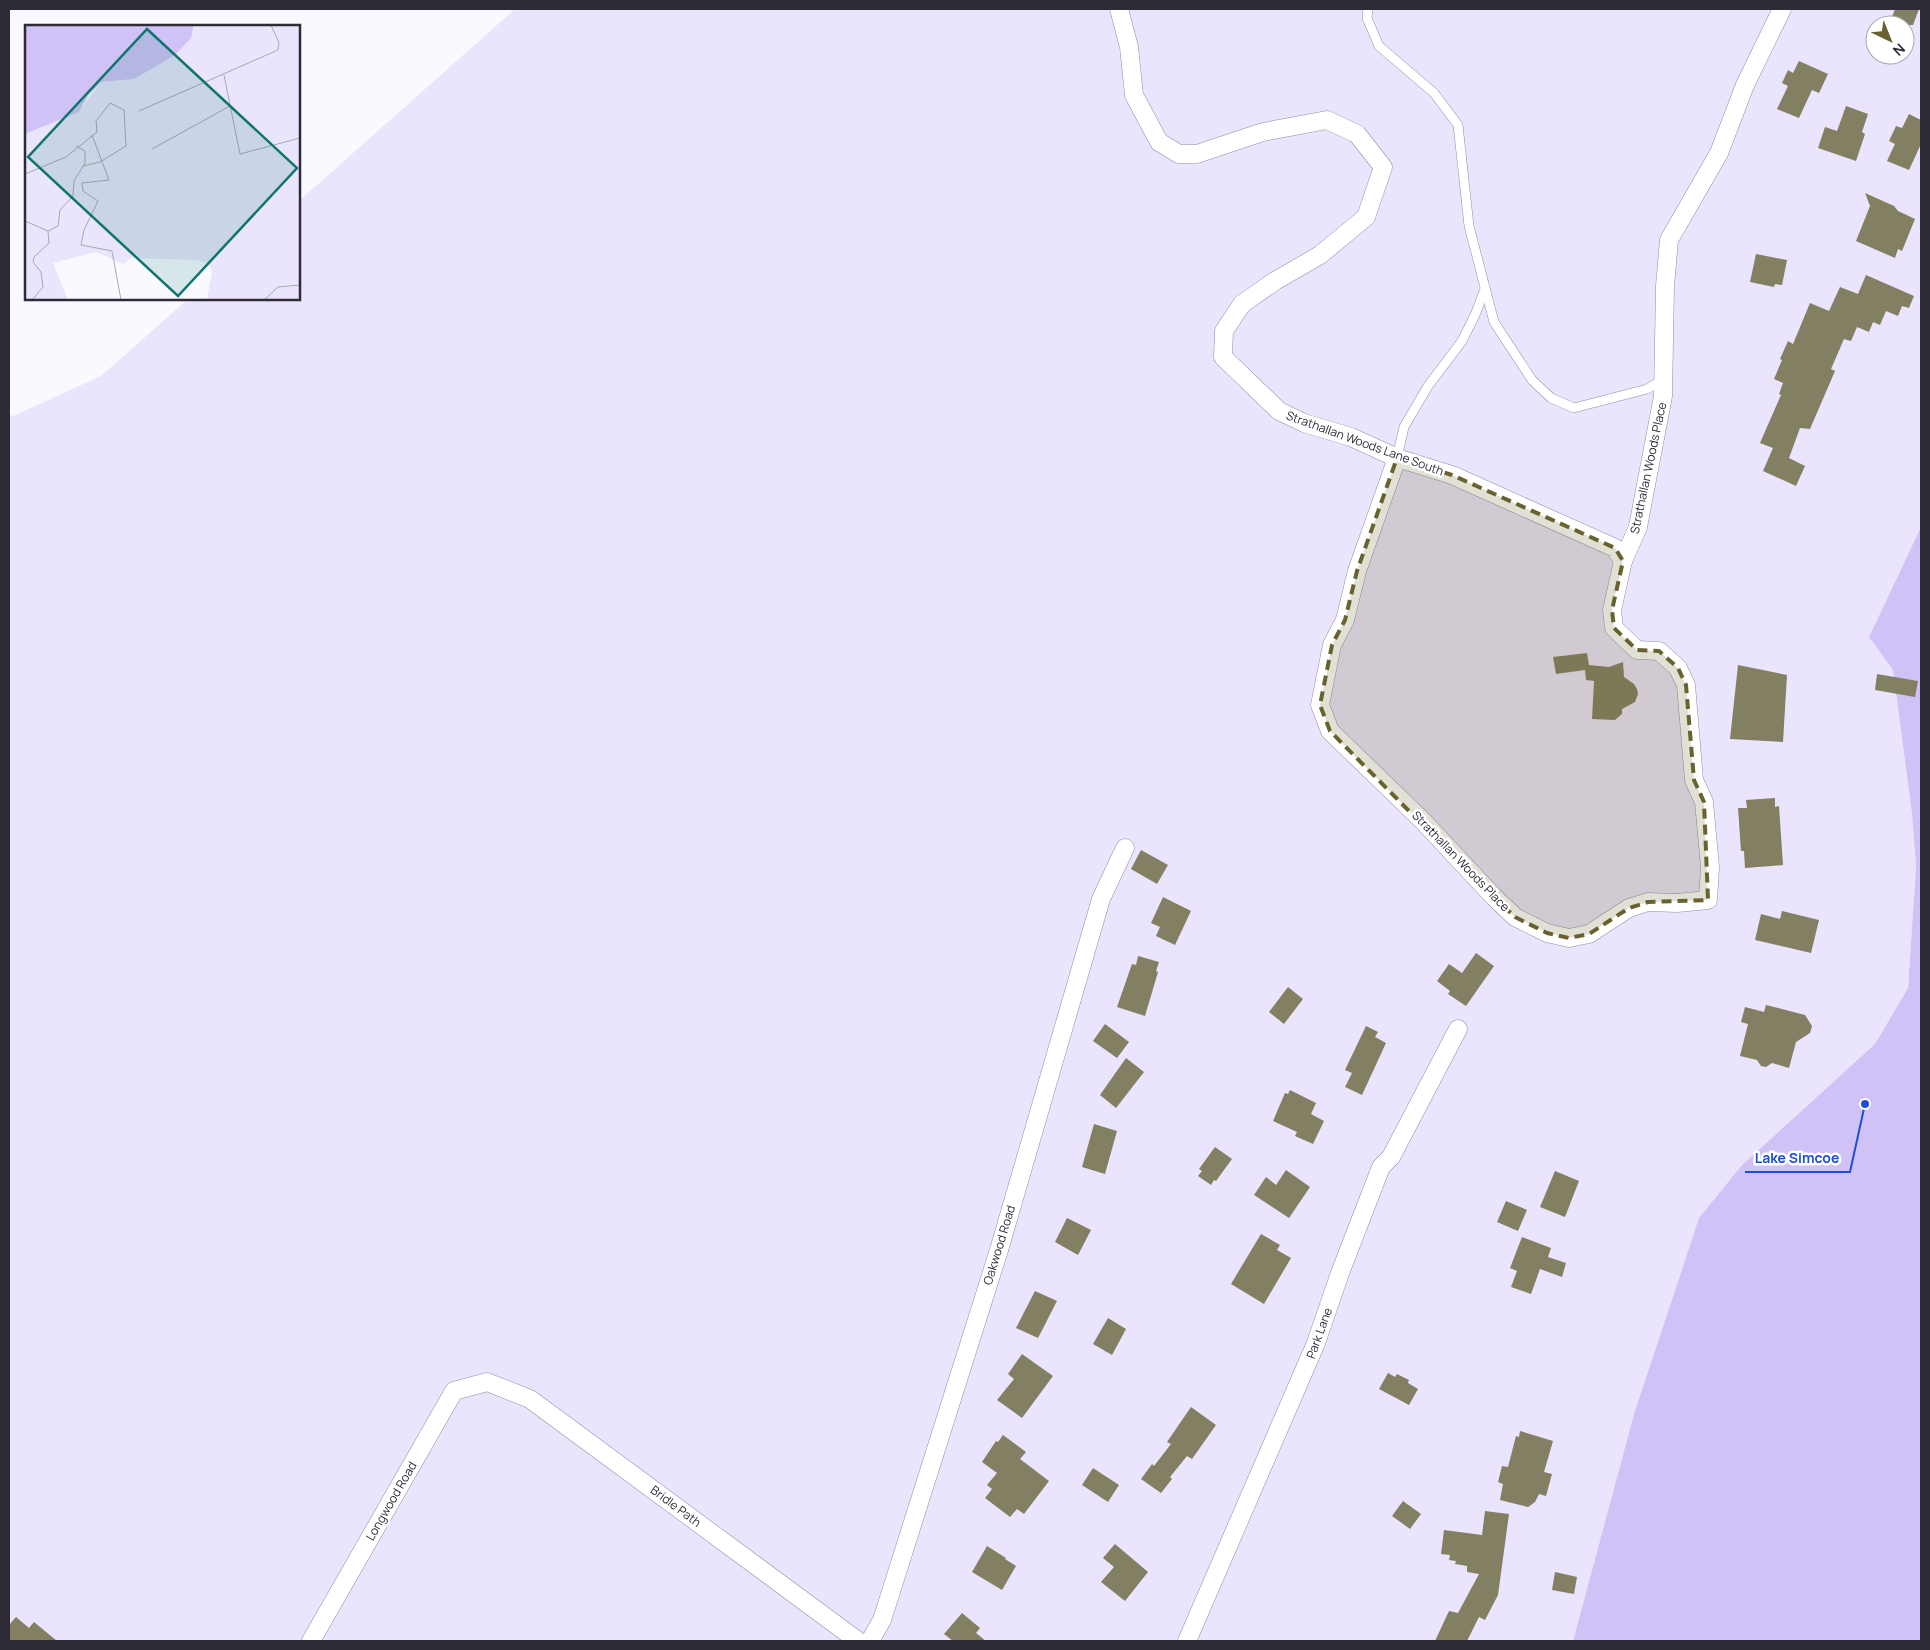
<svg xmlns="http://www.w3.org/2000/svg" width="1930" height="1650" font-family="Manrope,sans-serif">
	<rect width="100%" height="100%" fill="#faf9ff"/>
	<!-- green -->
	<path fill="#ebe4fd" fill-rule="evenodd" d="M515,9H1921V527L1869,637L1893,670L1912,814L1916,867L1908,988L1875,1044L1742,1165L1699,1218L1634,1414L1573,1641H9V415L13,416L101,376L188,299H299V201ZM1875,25H1905V55H1875Z"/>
	<!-- water -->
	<polygon fill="#d0c2f6" points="1921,527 1921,1641 1573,1641 1634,1414 1699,1218 1742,1165 1875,1044 1908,988 1916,867 1912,814 1893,670 1869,637"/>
	<!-- building -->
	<g fill="#827f62">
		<polygon points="1895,9 1919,9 1913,25 1889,25"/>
		<polygon points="1799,61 1828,74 1819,93 1812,90 1799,118 1777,109 1788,86 1782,83 1788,70 1793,73"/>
		<polygon points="1846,106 1868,114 1862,132 1865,134 1856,161 1818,148 1825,127 1837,131"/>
		<polygon points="1909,114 1921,120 1921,144 1909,170 1887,161 1895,144 1889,141 1896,126 1902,128"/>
		<polygon points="1865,193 1894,206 1898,211 1915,219 1902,251 1898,249 1895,258 1856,241 1870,206"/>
		<polygon points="1756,254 1787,260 1782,285 1775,284 1774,287 1750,282"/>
		<polygon points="1866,275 1914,296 1909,308 1902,306 1898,316 1886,311 1880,325 1873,322 1869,332 1857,327 1851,341 1844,339 1831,369 1835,371 1810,429 1800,428 1789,458 1805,466 1796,486 1763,471 1773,448 1760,443 1781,395 1779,394 1783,383 1774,379 1782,360 1780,359 1788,341 1793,344 1810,303 1829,311 1840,287 1858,294"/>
		<polygon points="1587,653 1589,665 1609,667 1623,662 1624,677 1634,684 1637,689 1638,694 1635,702 1622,709 1622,714 1615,720 1592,719 1594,681 1586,680 1585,670 1556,674 1553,657"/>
		<polygon points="1738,665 1787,675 1783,742 1730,739"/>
		<polygon points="1877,674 1918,681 1915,697 1875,690"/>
		<polygon points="1775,798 1775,807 1779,806 1783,865 1745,868 1744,851 1741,851 1738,808 1747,808 1746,800"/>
		<polygon points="1141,850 1168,865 1157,884 1131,869"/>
		<polygon points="1163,897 1191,911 1175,945 1156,936 1160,927 1151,923"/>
		<polygon points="1782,911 1819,920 1811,953 1755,940 1761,914 1780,919"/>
		<polygon points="1476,953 1494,966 1466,1006 1448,994 1450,991 1437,981 1449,964 1462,973"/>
		<polygon points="1138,956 1159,962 1156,971 1158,972 1145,1016 1117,1007 1132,964 1136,965"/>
		<polygon points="1288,987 1303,999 1284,1024 1269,1012"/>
		<polygon points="1766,1005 1805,1015 1812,1026 1810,1033 1796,1042 1789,1068 1772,1063 1766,1067 1761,1066 1757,1060 1740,1056 1748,1024 1741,1022 1745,1007 1764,1012"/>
		<polygon points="1105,1024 1129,1042 1117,1058 1093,1041"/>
		<polygon points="1366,1026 1378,1032 1375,1037 1386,1043 1362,1095 1345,1087 1352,1073 1345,1070"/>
		<polygon points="1126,1058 1144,1072 1116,1108 1100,1095"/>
		<polygon points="1290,1090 1316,1103 1311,1114 1324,1121 1313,1144 1295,1136 1297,1132 1273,1121 1285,1093 1288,1094"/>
		<polygon points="1094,1124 1117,1131 1105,1174 1082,1167"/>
		<polygon points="1215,1147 1232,1159 1216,1181 1214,1180 1211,1185 1198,1176 1202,1171 1199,1169"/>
		<polygon points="1286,1170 1310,1187 1289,1218 1254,1195 1266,1177 1276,1185"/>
		<polygon points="1555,1171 1579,1181 1565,1217 1540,1207"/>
		<polygon points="1506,1201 1527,1210 1518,1231 1497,1222"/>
		<polygon points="1067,1218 1091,1230 1078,1255 1055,1242"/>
		<polygon points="1261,1234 1280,1245 1277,1250 1291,1258 1264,1304 1231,1284"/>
		<polygon points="1522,1237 1551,1248 1548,1257 1566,1263 1562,1277 1540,1269 1531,1294 1511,1287 1517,1271 1510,1268"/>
		<polygon points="1035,1291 1057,1301 1038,1338 1016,1328"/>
		<polygon points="1108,1318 1126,1329 1112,1355 1093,1344"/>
		<polygon points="1022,1354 1053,1376 1022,1418 997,1400 1014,1379 1008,1374"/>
		<polygon points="1388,1373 1395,1377 1397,1374 1409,1380 1408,1383 1418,1389 1409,1405 1379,1389"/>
		<polygon points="1191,1407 1216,1425 1192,1459 1187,1456 1170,1477 1172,1479 1161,1493 1141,1479 1152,1464 1154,1466 1171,1444 1167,1442"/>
		<polygon points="1520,1431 1553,1441 1544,1472 1552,1474 1546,1496 1539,1494 1535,1502 1528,1507 1500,1500 1503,1484 1498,1482 1502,1466 1508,1467 1516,1436 1519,1437"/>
		<polygon points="1003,1435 1026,1452 1020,1459 1049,1481 1024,1514 1017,1509 1010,1517 985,1498 992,1489 987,1485 997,1473 982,1462 996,1441 998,1442"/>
		<polygon points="1093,1468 1119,1485 1108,1502 1082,1485"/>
		<polygon points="1403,1501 1421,1514 1410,1529 1392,1516"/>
		<polygon points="1485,1511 1509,1514 1498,1595 1485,1620 1479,1617 1467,1641 1435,1641 1449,1611 1458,1613 1479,1574 1467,1572 1467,1566 1455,1564 1456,1561 1449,1560 1450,1555 1441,1554 1444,1530 1482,1535"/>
		<polygon points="1115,1544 1148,1572 1125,1601 1101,1582 1114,1567 1103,1558"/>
		<polygon points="987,1546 1006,1558 1005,1559 1016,1566 1002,1590 972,1572"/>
		<polygon points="1555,1572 1577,1577 1574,1594 1552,1590"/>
		<polygon points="962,1613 980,1628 976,1633 986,1641 953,1641 944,1634"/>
		<polygon points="16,1617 29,1628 34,1622 57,1641 9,1641 9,1625"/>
	</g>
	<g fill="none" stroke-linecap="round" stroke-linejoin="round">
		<defs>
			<g id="lane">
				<polyline points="1368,9 1367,18 1379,46 1434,93 1458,125 1469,226 1494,322 1532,380 1551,398 1574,408 1647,389 1663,380"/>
				<polyline points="1397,458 1404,427 1428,386 1462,341 1475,315 1485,289"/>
			</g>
			<g id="street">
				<polyline points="1119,9 1129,47 1134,95 1159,142 1179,154 1197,154 1263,132 1327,120 1357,134 1383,167 1366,217 1320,255 1275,281 1242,304 1224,331 1223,357 1279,411 1304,423 1351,437 1397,458 1452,475 1615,548 1623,561"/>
				<polyline points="1397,458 1357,571 1345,620 1332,645 1320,705 1330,731 1423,821 1494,897 1515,917 1547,933 1569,938 1589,934 1629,908 1648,902 1677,903 1708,900 1710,867 1704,802 1694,780 1686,685 1678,668 1659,651 1637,650 1614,628 1612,610 1623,561 1638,527 1663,396 1665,286 1669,240 1719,153 1745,85 1782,9"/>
				<polyline points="311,1641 454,1391 487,1382 530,1399 858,1641"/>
				<polyline points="870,1641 882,1620 999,1250 1101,899 1125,848"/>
				<polyline points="1187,1641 1316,1343 1340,1273 1381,1167 1391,1157 1458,1029"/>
			</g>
		</defs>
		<!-- lane casing -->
		<use href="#lane" stroke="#928ba6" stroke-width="10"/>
		<!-- street casing -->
		<use href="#street" stroke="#928ba6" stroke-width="19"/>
		<!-- lane -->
		<use href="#lane" stroke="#fff" stroke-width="9"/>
		<!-- street -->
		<use href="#street" stroke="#fff" stroke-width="18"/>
	</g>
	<!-- marked area -->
	<path fill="#69622f" fill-opacity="0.2" stroke="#69622f" stroke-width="4" stroke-dasharray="10 6" stroke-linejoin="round" d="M1397,458L1452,475L1615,548L1623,561L1612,610L1614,628L1637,650L1659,651L1678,668L1686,685L1694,780L1704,802L1708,900L1648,902L1629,908L1589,934L1569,938L1547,933L1515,917L1494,897L1330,731L1320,705L1332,645L1345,620L1357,571Z"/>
	<g text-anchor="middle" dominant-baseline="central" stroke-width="5" stroke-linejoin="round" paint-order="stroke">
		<!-- street labels -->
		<g font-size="12" fill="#2e2b36" stroke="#fff">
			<text transform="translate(1365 443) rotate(20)">Strathallan Woods Lane South</text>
			<text transform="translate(1648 468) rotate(-78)">Strathallan Woods Place</text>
			<text transform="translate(1461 861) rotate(46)">Strathallan Woods Place</text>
			<text transform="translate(999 1245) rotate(-73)">Oakwood Road</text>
			<text transform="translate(1319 1333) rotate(-70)">Park Lane</text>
			<text transform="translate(391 1501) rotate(-60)">Longwood Road</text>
			<text transform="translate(676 1506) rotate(37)">Bridle Path</text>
		</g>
	</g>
	<!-- overview -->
	<g transform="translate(25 25)">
		<rect width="275" height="275" fill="#faf9ff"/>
		<path d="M169,0H275V275H182L187,246L182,238L172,235L106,233L98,239L71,227L28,238L43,275H0V109L54,87L76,57L102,55L168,9Z" fill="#ebe4fd"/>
		<path d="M0,0H169L166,13L150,30L109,54L76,57L63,70L54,87L0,109Z" fill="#d0c2f6"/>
		<path fill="none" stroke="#a8a7af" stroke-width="1" d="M199,50L215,129L275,113M114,86L253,25L254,18L246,0M67,110L84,155L57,158L58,166L73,176L59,205L56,220L87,226L96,275M127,124L205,81M0,149L41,132L72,107L71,96L85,78L99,85L101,121L75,137L58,141M0,196L23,206L24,218L9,232L8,237L16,247L18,262L7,275M23,206L33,201L35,185L48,171L49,156L60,138V126L51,121M239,275L253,262L275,260"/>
		<path fill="#0f766e" fill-opacity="0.15" stroke="#0f766e" stroke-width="2.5" d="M122,4L272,143L153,271L3,132Z"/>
		<rect width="275" height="275" fill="none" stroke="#2e2b36" stroke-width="2.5"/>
	</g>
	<!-- callouts -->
	<path fill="none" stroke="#1d4ed8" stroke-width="2" d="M1865 1104L1850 1172H1745"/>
	<circle fill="#1d4ed8" stroke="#fff" stroke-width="2" cx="1865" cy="1104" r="5"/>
	<g font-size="14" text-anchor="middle" font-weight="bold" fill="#1d4ed8" stroke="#fff" stroke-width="5" stroke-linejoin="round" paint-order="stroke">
		<text x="1797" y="1163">Lake Simcoe</text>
	</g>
	<!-- border -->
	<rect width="1930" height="1650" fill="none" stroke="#2e2b36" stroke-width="20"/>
	<!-- north arrow -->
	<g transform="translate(1890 40) rotate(137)"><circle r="24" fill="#ffffff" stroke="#abaaaf"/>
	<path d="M0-4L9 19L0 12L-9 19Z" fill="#69622f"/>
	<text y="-8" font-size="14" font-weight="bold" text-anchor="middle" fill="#2e2b36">N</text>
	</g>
</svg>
